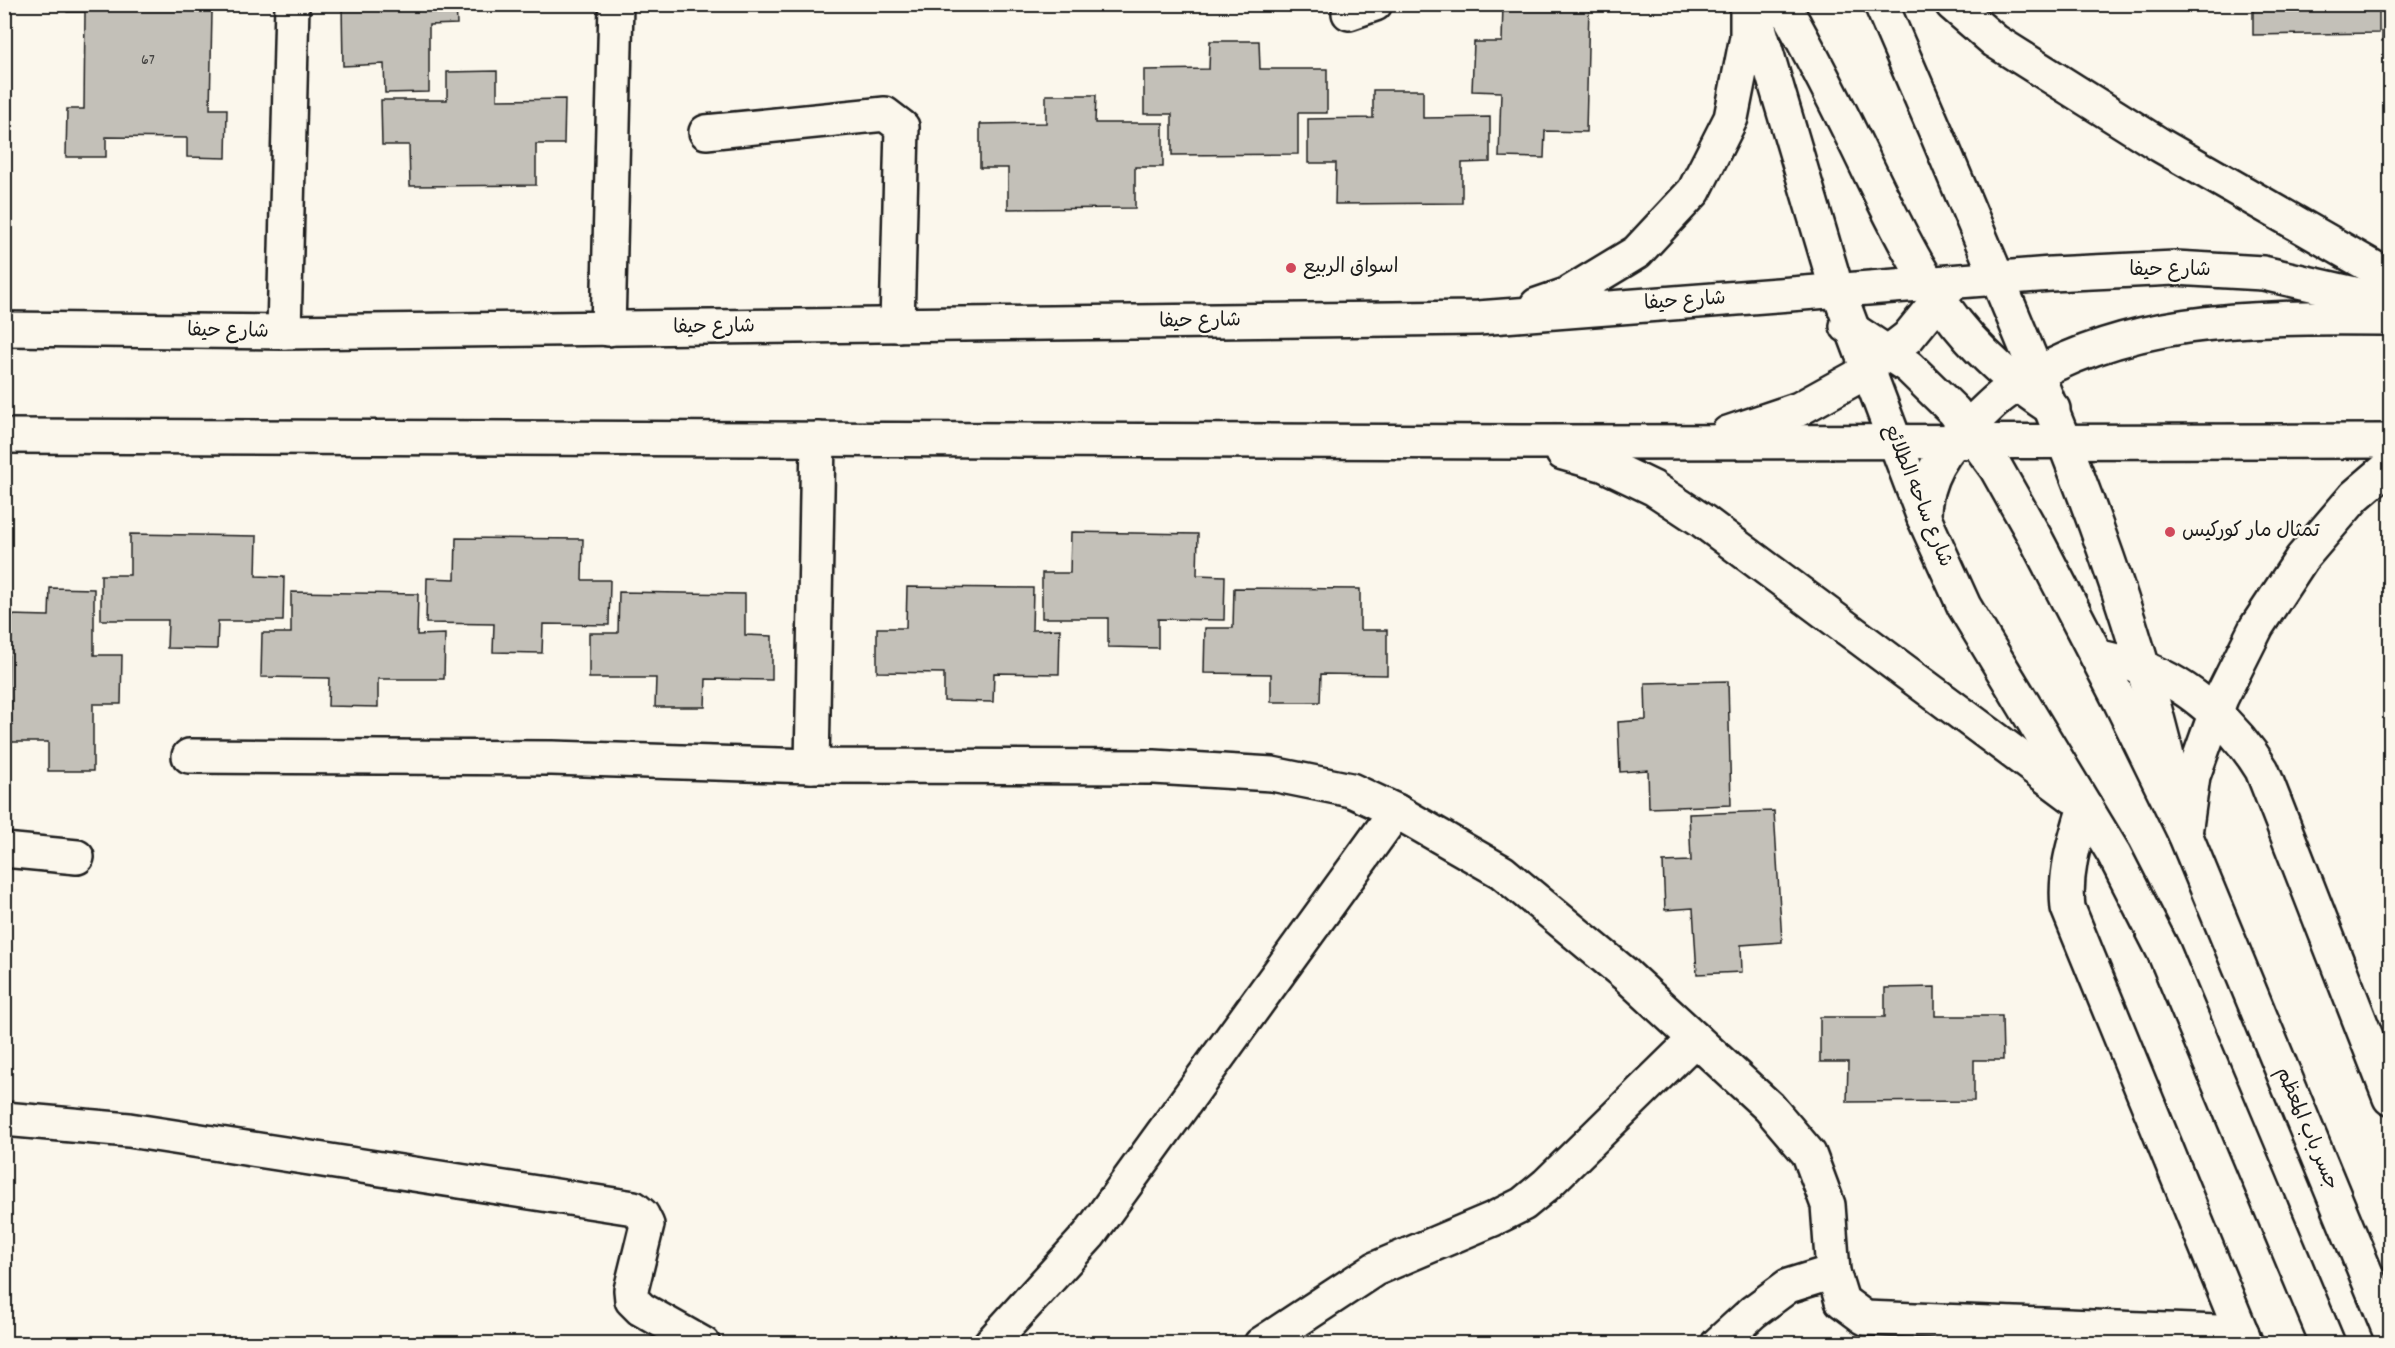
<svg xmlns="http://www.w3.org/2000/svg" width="2395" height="1348" font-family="Dekko,'Playpen Sans Arabic',sans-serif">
	<rect width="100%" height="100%" fill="#fbf7ec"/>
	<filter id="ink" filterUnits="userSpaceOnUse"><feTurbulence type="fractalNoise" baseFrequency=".0167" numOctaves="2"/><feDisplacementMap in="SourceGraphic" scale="12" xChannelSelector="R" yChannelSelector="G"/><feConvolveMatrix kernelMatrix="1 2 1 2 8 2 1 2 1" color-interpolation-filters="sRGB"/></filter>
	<g filter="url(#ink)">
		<!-- building -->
		<g fill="#c3c0b8" stroke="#1c1c1c" stroke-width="1.5">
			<polygon points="67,4 228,4 228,12 212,12 210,109 227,109 226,158 187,157 187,138 106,137 106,157 66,157 67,109 84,109 85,12 67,12"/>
			<polygon points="342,4 456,4 457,24 429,25 429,92 385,93 384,64 343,66"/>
			<polygon points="1503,4 1589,5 1586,132 1545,131 1544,158 1499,157 1501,92 1472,91 1474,42 1502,42"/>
			<polygon points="2253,4 2379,4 2379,33 2253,35"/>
			<polygon points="2383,4 2390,4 2390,41 2382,41"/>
			<polygon points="1210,41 1259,41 1260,69 1327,69 1327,113 1298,113 1298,154 1172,155 1172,114 1144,114 1144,70 1209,69"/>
			<polygon points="497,71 497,100 565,99 564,144 536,144 536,185 410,186 409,145 382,145 381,100 447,100 447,72"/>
			<polygon points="1373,90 1423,90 1423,118 1490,117 1490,162 1462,163 1462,203 1335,204 1336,163 1308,163 1308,119 1373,118"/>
			<polygon points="1046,95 1096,95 1095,123 1163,123 1163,167 1135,167 1135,208 1008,209 1008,168 980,168 980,124 1046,123"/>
			<polygon points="1071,532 1198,534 1197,575 1225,576 1224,620 1158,619 1158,648 1108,647 1108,618 1042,618 1042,573 1070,573"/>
			<polygon points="130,534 257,536 256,576 284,577 283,621 218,621 217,649 167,648 168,620 101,620 101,575 130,575"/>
			<polygon points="456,538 583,539 582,580 610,580 609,625 543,624 542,653 493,652 494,624 426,623 427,578 455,579"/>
			<polygon points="907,587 1033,588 1032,630 1060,629 1059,674 994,673 993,702 944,701 944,673 877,672 877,628 906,628"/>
			<polygon points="50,588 94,589 94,655 122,655 121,704 93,704 93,771 48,771 48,742 7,742 9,615 49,616"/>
			<polygon points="1234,588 1360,589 1360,630 1387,630 1387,675 1321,674 1320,702 1271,702 1271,674 1204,673 1205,628 1233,628"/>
			<polygon points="291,592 418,594 417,635 445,634 444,679 378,679 378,707 328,706 329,678 261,677 262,633 291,633"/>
			<polygon points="619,592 745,594 745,635 772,636 772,680 706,679 705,707 655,707 656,678 589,678 589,633 618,633"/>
			<polygon points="1728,681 1731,805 1649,808 1648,770 1620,772 1618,722 1646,720 1645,683"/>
			<polygon points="1774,811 1782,942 1741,945 1742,972 1697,974 1693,908 1665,910 1663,862 1691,861 1689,814"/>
			<polygon points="1935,987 1935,1016 2002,1016 2003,1060 1974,1060 1974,1101 1847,1102 1848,1062 1820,1062 1820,1017 1885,1017 1885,988"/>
		</g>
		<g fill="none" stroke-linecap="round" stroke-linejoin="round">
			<defs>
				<g id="minor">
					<polyline points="1349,13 1375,4"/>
					<polyline points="706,132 885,114 902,127 897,325"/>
					<polyline points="608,329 616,4"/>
					<polyline points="284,332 292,4"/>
					<path d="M2097,656C2112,660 2128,663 2143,668C2190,685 2236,727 2262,770L2390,1098"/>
					<polyline points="189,756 552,758 812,766 1154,767 1272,774 1351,790 1396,811 1502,872 1625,974 1769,1107 1809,1154 1828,1205 1833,1272 1842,1301 1865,1318 2242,1333"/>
					<polyline points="812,766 818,439"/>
					<path d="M2085,806C2075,840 2064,872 2068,908L2246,1344"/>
					<polyline points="4,850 77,857"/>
					<polyline points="4,1119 129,1130 634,1208 642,1215 647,1225 631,1290 632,1300 641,1309 703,1344"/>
					<polyline points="990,1344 1089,1235 1396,811"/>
					<polyline points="1261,1344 1375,1269 1493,1219 1523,1204 1546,1185 1695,1039"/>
					<polyline points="1718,1344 1753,1312 1788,1286 1833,1272"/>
				</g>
				<g id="major">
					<polyline points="1752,4 1833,277 1924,518 1964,606 2114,854 2164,952 2328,1344"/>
					<path d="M1783,4C1815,60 1843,117 1871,175C1899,232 1927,291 1970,339C1994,365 2023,390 2053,409"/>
					<path d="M1881,4C1921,96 1960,188 1998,280C2066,442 2132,605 2172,777"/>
					<polyline points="1952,4 1995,41 2160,145 2390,277"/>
					<polyline points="1537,305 1566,295 1637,252 1694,191 1731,118 1747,37 1747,9"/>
					<polyline points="1847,326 1909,367 1954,411 1996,468 2036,539 2120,701 2185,834 2390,1332"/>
					<polyline points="4,329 284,332 1478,318 2051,274 2175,268 2263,273 2390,302"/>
					<polyline points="1728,433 1799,409 1855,378 1908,337 1952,283"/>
					<polyline points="4,436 1523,442 2390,441"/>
					<polyline points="1563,453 1605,465 1653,488 1703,521 2072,796"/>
					<path d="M1924,518C1923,479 1946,446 1974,421C1984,412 1994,401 2004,394C2119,314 2257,317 2390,318"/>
					<polyline points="2185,834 2193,776 2221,698 2257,626 2302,558 2355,496 2390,466"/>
				</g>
			</defs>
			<!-- minor casing -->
			<use href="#minor" stroke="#1c1c1c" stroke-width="38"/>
			<!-- major casing -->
			<use href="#major" stroke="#1c1c1c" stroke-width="38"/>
			<!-- minor -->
			<use href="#minor" stroke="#fbf7ec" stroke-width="33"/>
			<!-- major -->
			<use href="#major" stroke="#fbf7ec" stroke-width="33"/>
		</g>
	</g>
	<!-- markers -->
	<g fill="#d1495b" stroke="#fbf7ec" stroke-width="2">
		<circle cx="1291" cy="268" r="6"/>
		<circle cx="2170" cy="532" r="6"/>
	</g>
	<g text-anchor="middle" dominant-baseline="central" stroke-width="4.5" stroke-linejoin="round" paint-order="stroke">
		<!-- number labels -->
		<g font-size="16" fill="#464543">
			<text x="148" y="60">67</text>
		</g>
		<!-- poi labels -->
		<g font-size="20" fill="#1c1c1c" stroke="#fbf7ec" text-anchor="start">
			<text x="1303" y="268">اسواق الربيع</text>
			<text x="2182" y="532">تمثال مار كوركيس</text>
		</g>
		<!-- street labels -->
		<g font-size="20" fill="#1c1c1c" stroke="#fbf7ec">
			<text x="2170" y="271">شارع حيفا</text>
			<text transform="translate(1685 302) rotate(-4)">شارع حيفا</text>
			<text transform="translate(1200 322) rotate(-1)">شارع حيفا</text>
			<text transform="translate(714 328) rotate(-1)">شارع حيفا</text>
			<text transform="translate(228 332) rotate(1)">شارع حيفا</text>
			<text transform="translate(1917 496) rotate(68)">شارع ساحه الطلائع</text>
			<text transform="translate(2306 1129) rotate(67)">جسر باب المعظم</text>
		</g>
	</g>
	<!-- margin -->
	<rect width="2395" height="1348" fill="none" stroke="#fbf7ec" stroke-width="24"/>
	<rect x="12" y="12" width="2371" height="1324" fill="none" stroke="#1c1c1c" stroke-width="2" filter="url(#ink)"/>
</svg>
